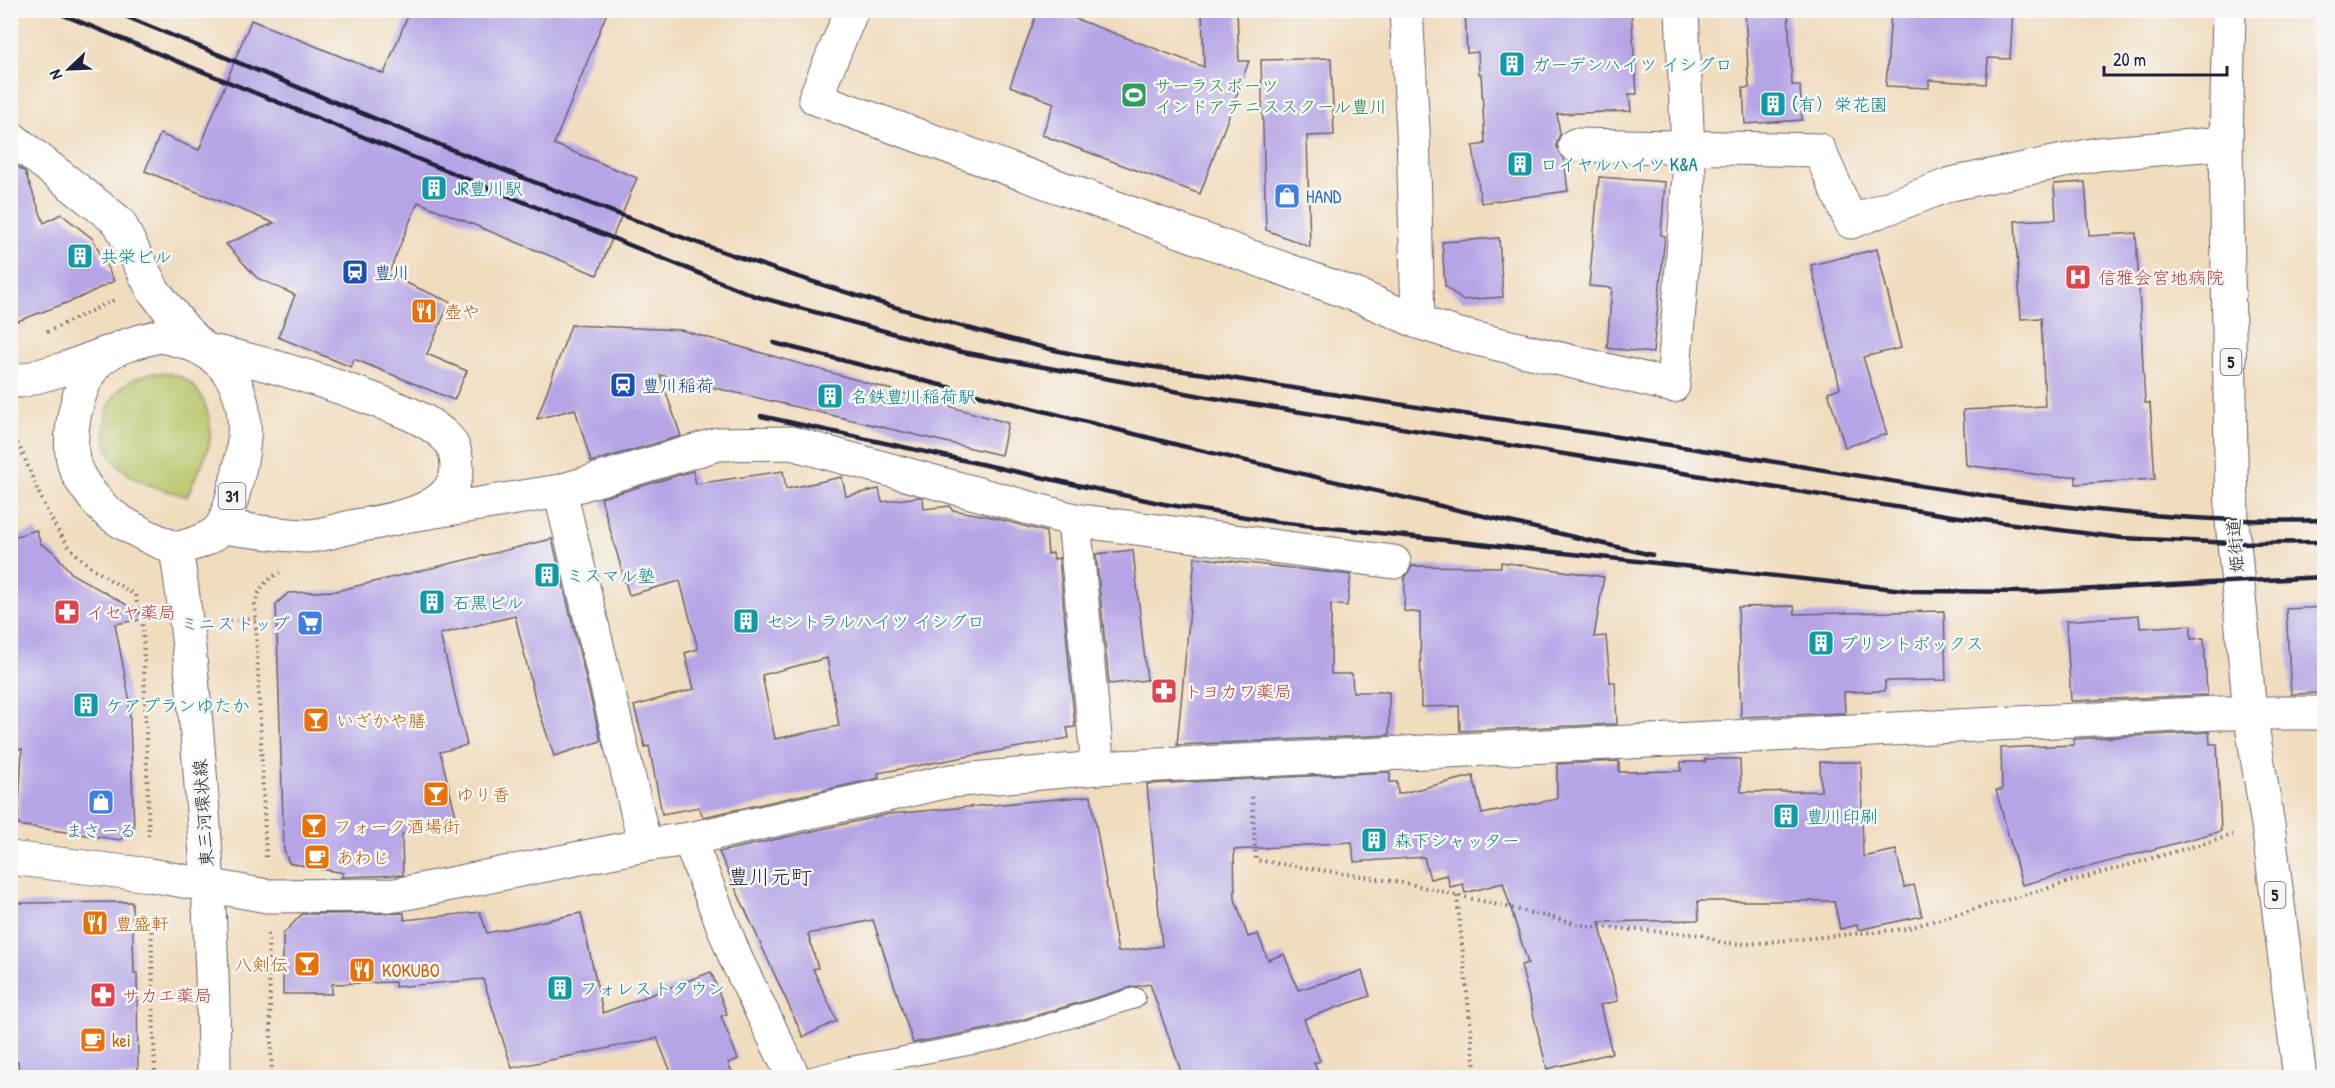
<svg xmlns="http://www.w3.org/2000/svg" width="2335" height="1088" font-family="'Patrick Hand','Klee One',sans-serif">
	<rect width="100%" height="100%" fill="#f6f6f2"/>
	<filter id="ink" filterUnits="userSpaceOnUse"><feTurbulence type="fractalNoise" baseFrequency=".0167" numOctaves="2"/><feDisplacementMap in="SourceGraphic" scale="12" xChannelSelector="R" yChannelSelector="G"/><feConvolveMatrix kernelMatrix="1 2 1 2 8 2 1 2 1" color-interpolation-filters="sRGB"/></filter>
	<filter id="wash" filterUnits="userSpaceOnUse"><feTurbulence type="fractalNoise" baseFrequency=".008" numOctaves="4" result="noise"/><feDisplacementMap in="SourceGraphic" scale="24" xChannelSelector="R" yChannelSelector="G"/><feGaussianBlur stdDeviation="1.35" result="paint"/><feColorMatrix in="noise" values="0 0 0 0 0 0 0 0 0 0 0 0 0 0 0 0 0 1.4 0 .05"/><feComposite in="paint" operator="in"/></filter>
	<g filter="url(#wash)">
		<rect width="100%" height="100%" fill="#f1dcbd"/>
		<!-- green -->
		<path fill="#b7c264" stroke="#6c7250" stroke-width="1.5" d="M150,373C162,373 173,372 183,378C206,391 215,425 208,449C203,465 193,481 187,497C166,490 140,485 123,470C96,448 99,400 129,382C135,378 144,376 150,373Z"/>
		<g id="blocks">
			<!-- building -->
			<g fill="#b5a5e6" fill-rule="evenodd">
				<polygon points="410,10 608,10 554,144 637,178 597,275 418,202 388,275 450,302 427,354 467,371 454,400 354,359 351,367 278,337 295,295 257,278 226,244 274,223 145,171 160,134 199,150 251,20 384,74"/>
				<polygon points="1038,10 1052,10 1204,67 1202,10 1237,10 1239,61 1249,61 1200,194 1042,135 1054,103 1010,86"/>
				<polygon points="1465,10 1539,10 1539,13 1631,10 1637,94 1629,94 1631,111 1557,114 1560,134 1556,145 1564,159 1568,191 1481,203 1473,146 1485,144 1481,74 1479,74 1478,52 1467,53"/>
				<polygon points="1745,10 1788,10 1792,85 1800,85 1802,120 1745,124 1743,88 1749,88"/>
				<polygon points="1891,10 2013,10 2010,59 1988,58 1986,84 1929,80 1929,88 1886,86"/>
				<polygon points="1331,58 1334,135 1307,136 1310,247 1266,230 1261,60"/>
				<polygon points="10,161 25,172 44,223 61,214 93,239 114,281 77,299 10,324"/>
				<polygon points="1599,177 1665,182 1661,235 1665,236 1653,353 1607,348 1612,288 1589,286"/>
				<polygon points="2085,182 2089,236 2136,233 2145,403 2150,403 2155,479 2076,484 2076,476 2056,477 1966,465 1963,410 2045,406 2041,318 2021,319 2015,221 2056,219 2054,184"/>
				<polygon points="1499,238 1503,297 1462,300 1445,286 1442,242"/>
				<polygon points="1877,249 1901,348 1863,357 1887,434 1845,447 1828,392 1840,388 1811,265"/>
				<polygon points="571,325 681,330 1008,423 1001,455 660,375 681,436 591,462 575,409 537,419"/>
				<path d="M693,471L696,484L783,471L786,489L842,477L846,496L879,489L882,502L919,497L923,498L924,509L950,506L952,510L987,516L1046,532L1048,554L1053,553L1054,559L1059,558L1075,727L1067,728L1069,738L878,773L879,778L703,817L699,807L662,814L649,746L645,747L634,706L694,689L685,653L698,649L680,581L629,595L601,498ZM827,658L839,726L775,739L762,675Z"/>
				<polygon points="36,530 41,544 54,552 72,574 150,618 115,624 129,697 134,827 120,840 18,825 22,749 10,749 10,538"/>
				<polygon points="552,539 601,741 554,756 535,698 515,616 440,634 467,745 440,752 457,820 402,834 403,875 341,877 344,873 289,863 284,850 276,604 288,593 336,591"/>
				<polygon points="1133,550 1147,680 1109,684 1096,554"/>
				<polygon points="1195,557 1351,575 1347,606 1331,604 1331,674 1352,674 1353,692 1389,692 1389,735 1177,745"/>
				<polygon points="1501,562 1604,577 1594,637 1606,636 1610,682 1615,682 1617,724 1460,731 1459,706 1421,707 1420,613 1404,611 1405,577 1412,566 1501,567"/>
				<polygon points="1794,606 1795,614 1944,611 1946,680 1885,681 1885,691 1844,692 1845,713 1741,717 1738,607"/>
				<polygon points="2325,607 2325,649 2321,649 2324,693 2291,694 2286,609"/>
				<polygon points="2139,615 2140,628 2191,625 2191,639 2204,638 2207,695 2071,701 2066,621"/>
				<polygon points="2209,732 2210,744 2217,744 2221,831 2022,885 1996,790 2002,790 2001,748 2074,745 2074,739"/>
				<polygon points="1705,759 1740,759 1741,792 1821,791 1820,762 1861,762 1863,857 1896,850 1904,887 1914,885 1922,916 1858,930 1857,925 1840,929 1834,901 1698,901 1699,920 1599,922 1618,1001 1600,1005 1612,1053 1547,1069 1521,965 1528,963 1503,883 1465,893 1463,884 1450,887 1447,875 1430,879 1424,857 1354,862 1352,842 1234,850 1235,899 1248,937 1258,934 1268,960 1284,954 1298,990 1362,971 1370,996 1304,1019 1320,1061 1314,1063 1320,1077 1183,1077 1150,984 1132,987 997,1027 913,1043 873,920 808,934 818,968 813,969 837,1021 803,1037 719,852 889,814 1091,796 1118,952 1162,946 1147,784 1390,772 1390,782 1397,782 1398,794 1473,776 1482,814 1557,799 1557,764 1619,761 1619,772 1681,771 1681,762 1705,762"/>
				<polygon points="132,902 134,973 137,973 138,1077 19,1077 18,1062 10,1062 15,903"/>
				<polygon points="480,912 487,933 581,913 603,1013 711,972 727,1014 721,1016 738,1059 728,1063 734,1077 673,1077 657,1038 512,1068 483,979 395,987 395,982 332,984 332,994 283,994 283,934 302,914 404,913 404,920"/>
			</g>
		</g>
	</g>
	<g filter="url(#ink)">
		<use href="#blocks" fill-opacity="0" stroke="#6a6368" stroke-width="1.5"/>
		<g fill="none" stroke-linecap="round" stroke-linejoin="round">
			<defs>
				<polyline id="service" points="809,1078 850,1067 1000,1039 1135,998"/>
				<g id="minor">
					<polyline points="852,10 815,98 1361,297 1418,322 1456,334 1673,386 1689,176 1682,10"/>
					<polyline points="1406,10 1413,130 1418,322"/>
					<polyline points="10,137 119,222 153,290 185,330 204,349"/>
					<polyline points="1575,145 1819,150 1851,222 1951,184 2098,154 2226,143"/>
					<path d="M210,351C268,363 319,379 375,400C400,410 427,418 447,438C454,445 457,457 457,467C455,514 386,520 351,527C337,530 321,536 307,536C278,535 249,530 221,527"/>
					<polyline points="560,491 645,845"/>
					<polyline points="411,515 560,491 718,444 791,443 1074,520 1394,562"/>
					<polyline points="1074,520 1098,768"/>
					<polyline points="689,839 736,959 794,1078"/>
					<polyline points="10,858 150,875 267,896 396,895 645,845 689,839 950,781 1098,768 2218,713 2324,713"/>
				</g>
				<g id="primary">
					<polyline points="2229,10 2226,143 2232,521 2250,713 2268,825 2300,1078"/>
					<path d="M159,336C241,348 256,407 237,479C233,493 229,516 221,527C212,540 190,545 176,549C152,539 123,526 104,509C95,500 82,483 77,472C64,445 76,385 97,363C113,346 138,342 159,336Z"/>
					<polyline points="21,381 67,368 107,353"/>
					<path d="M176,549C188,623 194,697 200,772C208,874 214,975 214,1078"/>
				</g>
			</defs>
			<!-- service casing -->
			<use href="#service" stroke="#6a6368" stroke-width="22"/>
			<!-- minor casing -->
			<use href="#minor" stroke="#6a6368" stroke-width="35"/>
			<!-- primary casing -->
			<use href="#primary" stroke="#6a6368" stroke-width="35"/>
			<!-- path -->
			<g stroke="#6a6368" stroke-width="4" stroke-dasharray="1.5 4.5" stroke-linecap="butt">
				<polyline points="47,332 116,299"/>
				<path d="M10,434C23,448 29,471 37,489C65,552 77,560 135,595L143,628L149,837"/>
				<polyline points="224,621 256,619"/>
				<polyline points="1252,797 1256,860 1410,884 1587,926 1703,935 1722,943 1748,944 1905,929 2233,835"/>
				<path d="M266,857L255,605C259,589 265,579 280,573"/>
				<polyline points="1457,896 1476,1078"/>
				<polyline points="151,913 155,1078"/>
				<polyline points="268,934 272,1078"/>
			</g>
			<!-- service -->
			<use href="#service" stroke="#fff" stroke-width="20"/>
			<!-- minor -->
			<use href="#minor" stroke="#fff" stroke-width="33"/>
			<!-- primary -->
			<use href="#primary" stroke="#fff" stroke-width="33"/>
			<!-- rail -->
			<g stroke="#22223b" stroke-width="4.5">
				<polyline points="51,10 755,296 962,352 1207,397 1952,516 2122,538 2234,543 2324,542"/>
				<path d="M110,10C419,136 726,271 1050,349C1113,364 1179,369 1243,380C1402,406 1561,427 1720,453C1921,485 2120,526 2324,520"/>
				<polyline points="774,343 1182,446 1652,555"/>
				<polyline points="761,416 1164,504 1277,522 1913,591 2037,592 2324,577"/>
			</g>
		</g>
	</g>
	<!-- icons -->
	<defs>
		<symbol id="building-square" viewBox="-11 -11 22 22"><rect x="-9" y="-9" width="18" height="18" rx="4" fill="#0f9aa8" stroke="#f6f6f2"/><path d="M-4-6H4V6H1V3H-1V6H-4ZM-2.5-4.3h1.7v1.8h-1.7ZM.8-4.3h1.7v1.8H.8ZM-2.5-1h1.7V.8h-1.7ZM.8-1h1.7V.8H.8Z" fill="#fff"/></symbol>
		<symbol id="stadium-square" viewBox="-11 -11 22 22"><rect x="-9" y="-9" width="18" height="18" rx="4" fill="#2e9e5b" stroke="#f6f6f2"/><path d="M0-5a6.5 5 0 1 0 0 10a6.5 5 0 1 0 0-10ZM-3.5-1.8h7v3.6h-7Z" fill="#fff"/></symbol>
		<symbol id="shop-square" viewBox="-11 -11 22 22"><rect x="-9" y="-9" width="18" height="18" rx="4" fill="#3f7fe0" stroke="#f6f6f2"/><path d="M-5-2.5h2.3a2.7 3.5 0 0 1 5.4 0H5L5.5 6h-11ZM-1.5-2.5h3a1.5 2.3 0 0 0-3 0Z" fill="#fff"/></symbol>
		<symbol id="station-square" viewBox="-11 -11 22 22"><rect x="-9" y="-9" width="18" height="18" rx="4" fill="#1a4fb4" stroke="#f6f6f2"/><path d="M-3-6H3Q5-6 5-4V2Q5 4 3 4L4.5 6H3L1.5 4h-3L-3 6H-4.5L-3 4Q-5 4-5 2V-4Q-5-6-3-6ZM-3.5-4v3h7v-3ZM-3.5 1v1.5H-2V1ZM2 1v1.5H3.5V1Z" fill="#fff"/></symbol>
		<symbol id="hospital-square" viewBox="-11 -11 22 22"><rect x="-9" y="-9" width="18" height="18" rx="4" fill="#e0444e" stroke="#f6f6f2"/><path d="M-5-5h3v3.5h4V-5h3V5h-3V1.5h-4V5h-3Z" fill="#fff"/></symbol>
		<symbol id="restaurant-square" viewBox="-11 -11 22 22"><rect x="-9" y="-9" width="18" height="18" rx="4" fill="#e8710a" stroke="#f6f6f2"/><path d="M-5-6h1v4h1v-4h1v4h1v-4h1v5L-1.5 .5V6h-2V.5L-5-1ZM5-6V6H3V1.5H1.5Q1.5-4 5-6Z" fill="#fff"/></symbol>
		<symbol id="pharmacy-square" viewBox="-11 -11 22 22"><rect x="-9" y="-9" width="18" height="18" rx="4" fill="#e0444e" stroke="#f6f6f2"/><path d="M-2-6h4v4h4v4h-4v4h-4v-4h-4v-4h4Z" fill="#fff"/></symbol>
		<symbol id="supermarket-square" viewBox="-11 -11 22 22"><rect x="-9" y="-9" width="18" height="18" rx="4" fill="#3f7fe0" stroke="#f6f6f2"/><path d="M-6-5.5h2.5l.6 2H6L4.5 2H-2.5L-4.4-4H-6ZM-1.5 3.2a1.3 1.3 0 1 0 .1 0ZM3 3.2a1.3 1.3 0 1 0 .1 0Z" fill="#fff"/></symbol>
		<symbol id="bar-square" viewBox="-11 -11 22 22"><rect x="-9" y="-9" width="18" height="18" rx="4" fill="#e8710a" stroke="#f6f6f2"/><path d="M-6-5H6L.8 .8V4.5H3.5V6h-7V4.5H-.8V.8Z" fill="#fff"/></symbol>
		<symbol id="cafe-square" viewBox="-11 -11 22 22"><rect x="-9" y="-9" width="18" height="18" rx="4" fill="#e8710a" stroke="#f6f6f2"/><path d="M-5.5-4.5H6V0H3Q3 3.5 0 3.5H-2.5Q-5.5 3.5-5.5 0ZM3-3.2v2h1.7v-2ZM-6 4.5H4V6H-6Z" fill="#fff"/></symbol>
	</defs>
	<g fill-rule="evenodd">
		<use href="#building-square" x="1497" y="49" width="30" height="30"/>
		<use href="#stadium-square" x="1119" y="80" width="30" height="30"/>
		<use href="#building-square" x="1758" y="89" width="30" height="30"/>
		<use href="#building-square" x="1505" y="149" width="30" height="30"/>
		<use href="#building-square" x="419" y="173" width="30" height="30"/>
		<use href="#shop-square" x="1272" y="181" width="30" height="30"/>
		<use href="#building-square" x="65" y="241" width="30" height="30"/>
		<use href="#station-square" x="340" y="257" width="30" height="30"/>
		<use href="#hospital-square" x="2063" y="262" width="30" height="30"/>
		<use href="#restaurant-square" x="409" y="296" width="30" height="30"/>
		<use href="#station-square" x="608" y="370" width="30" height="30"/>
		<use href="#building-square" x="815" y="381" width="30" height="30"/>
		<use href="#building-square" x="532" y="560" width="30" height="30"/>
		<use href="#building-square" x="417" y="587" width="30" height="30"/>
		<use href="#pharmacy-square" x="52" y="597" width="30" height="30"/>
		<use href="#building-square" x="731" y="606" width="30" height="30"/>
		<use href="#supermarket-square" x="295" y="608" width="30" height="30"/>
		<use href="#building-square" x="1806" y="628" width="30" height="30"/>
		<use href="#pharmacy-square" x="1149" y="676" width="30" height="30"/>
		<use href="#building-square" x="71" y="690" width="30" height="30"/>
		<use href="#bar-square" x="301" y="705" width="30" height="30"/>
		<use href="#bar-square" x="421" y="779" width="30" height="30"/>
		<use href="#shop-square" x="86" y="787" width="30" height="30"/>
		<use href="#building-square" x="1771" y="801" width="30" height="30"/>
		<use href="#bar-square" x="299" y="811" width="30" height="30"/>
		<use href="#building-square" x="1359" y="825" width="30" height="30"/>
		<use href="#cafe-square" x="302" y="842" width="30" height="30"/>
		<use href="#restaurant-square" x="80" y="908" width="30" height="30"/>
		<use href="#bar-square" x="292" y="949" width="30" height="30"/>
		<use href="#restaurant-square" x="347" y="955" width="30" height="30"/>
		<use href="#building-square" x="545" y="973" width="30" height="30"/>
		<use href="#pharmacy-square" x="88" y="980" width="30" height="30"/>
		<use href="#cafe-square" x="78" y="1025" width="30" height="30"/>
	</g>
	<g text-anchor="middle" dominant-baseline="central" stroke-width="5" stroke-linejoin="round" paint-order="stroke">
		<!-- shield labels -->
		<g fill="#f6f6f2" stroke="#626272" stroke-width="1.5">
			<rect x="2220.5" y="349" width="21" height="26" rx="4.5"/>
			<rect x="218.5" y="483" width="27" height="26" rx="4.5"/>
			<rect x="2264.5" y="882" width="21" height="26" rx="4.5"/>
		</g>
		<g font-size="16" font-weight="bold" fill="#22223b">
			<text x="2231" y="362">5</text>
			<text x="232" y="496">31</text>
			<text x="2275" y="895">5</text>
		</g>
		<!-- culture labels -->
		<g font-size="18" fill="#0d838f" stroke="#f6f6f2" text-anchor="start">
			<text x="1532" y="64">ガーデンハイツ イシグロ</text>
			<text x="1792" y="104">(有）栄花園</text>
			<text x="1540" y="164">ロイヤルハイツ K&amp;A</text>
			<text x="454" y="188">JR豊川駅</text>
			<text x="100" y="256">共栄ビル</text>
			<text x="850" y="396">名鉄豊川稲荷駅</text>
			<text x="566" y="575">ミスマル塾</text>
			<text x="452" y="602">石黒ビル</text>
			<text x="766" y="621">セントラルハイツ イシグロ</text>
			<text x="1840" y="643">プリントボックス</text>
			<text x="106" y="705">ケアプランゆたか</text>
			<text x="1806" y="816">豊川印刷</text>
			<text x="1394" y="840">森下シャッター</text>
			<text x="580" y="988">フォレストタウン</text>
		</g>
		<!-- leisure labels -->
		<g font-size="18" fill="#27864d" stroke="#f6f6f2" text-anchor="start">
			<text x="1154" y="85">サーラスポーツ<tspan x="1154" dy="21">インドアテニススクール豊川</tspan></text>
		</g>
		<!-- shop labels -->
		<g font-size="18" fill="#366cbe" stroke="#f6f6f2" text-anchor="start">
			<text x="1306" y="196">HAND</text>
			<text x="290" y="623" text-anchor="end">ミニストップ</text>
			<text x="101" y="830" text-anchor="middle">まさーる</text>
		</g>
		<!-- transit labels -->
		<g font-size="18" fill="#164399" stroke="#f6f6f2" text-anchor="start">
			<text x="374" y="272">豊川</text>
			<text x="642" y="385">豊川稲荷</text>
		</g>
		<!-- health labels -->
		<g font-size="18" fill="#be3a42" stroke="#f6f6f2" text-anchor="start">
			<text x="2098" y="277">信雅会宮地病院</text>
			<text x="86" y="612">イセヤ薬局</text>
			<text x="1184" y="691">トヨカワ薬局</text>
			<text x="122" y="995">サカエ薬局</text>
		</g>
		<!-- food labels -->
		<g font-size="18" fill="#c56008" stroke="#f6f6f2" text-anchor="start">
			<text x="444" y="311">壺や</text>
			<text x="336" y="720">いざかや膳</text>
			<text x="456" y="794">ゆり香</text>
			<text x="334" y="826">フォーク酒場街</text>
			<text x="336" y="857">あわじ</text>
			<text x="115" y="923">豊盛軒</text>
			<text x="288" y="964" text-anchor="end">八剣伝</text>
			<text x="382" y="970">KOKUBO</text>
			<text x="112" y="1040">kei</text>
		</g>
		<!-- street labels -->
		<g font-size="18" fill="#22223b" stroke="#f6f6f2">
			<text transform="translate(2235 546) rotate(-94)">姫街道</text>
			<text transform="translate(203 813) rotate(-94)">東三河環状線</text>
		</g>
		<!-- quarter labels -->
		<g font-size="21" fill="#22223b" stroke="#f6f6f2">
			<text x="770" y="876">豊川元町</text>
		</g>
	</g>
	<!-- margin -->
	<rect width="2335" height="1088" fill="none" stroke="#f6f6f2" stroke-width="36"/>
	<!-- north arrow -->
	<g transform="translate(69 69) rotate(247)" stroke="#f6f6f2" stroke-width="4.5" paint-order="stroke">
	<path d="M0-4.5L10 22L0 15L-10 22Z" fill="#22223b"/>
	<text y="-9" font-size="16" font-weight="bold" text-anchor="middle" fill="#22223b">N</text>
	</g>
	<!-- scale -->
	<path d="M2104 66v9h123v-9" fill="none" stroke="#22223b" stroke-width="3"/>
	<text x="2113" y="66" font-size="18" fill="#22223b" stroke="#f6f6f2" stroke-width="4.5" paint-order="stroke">20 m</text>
</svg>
